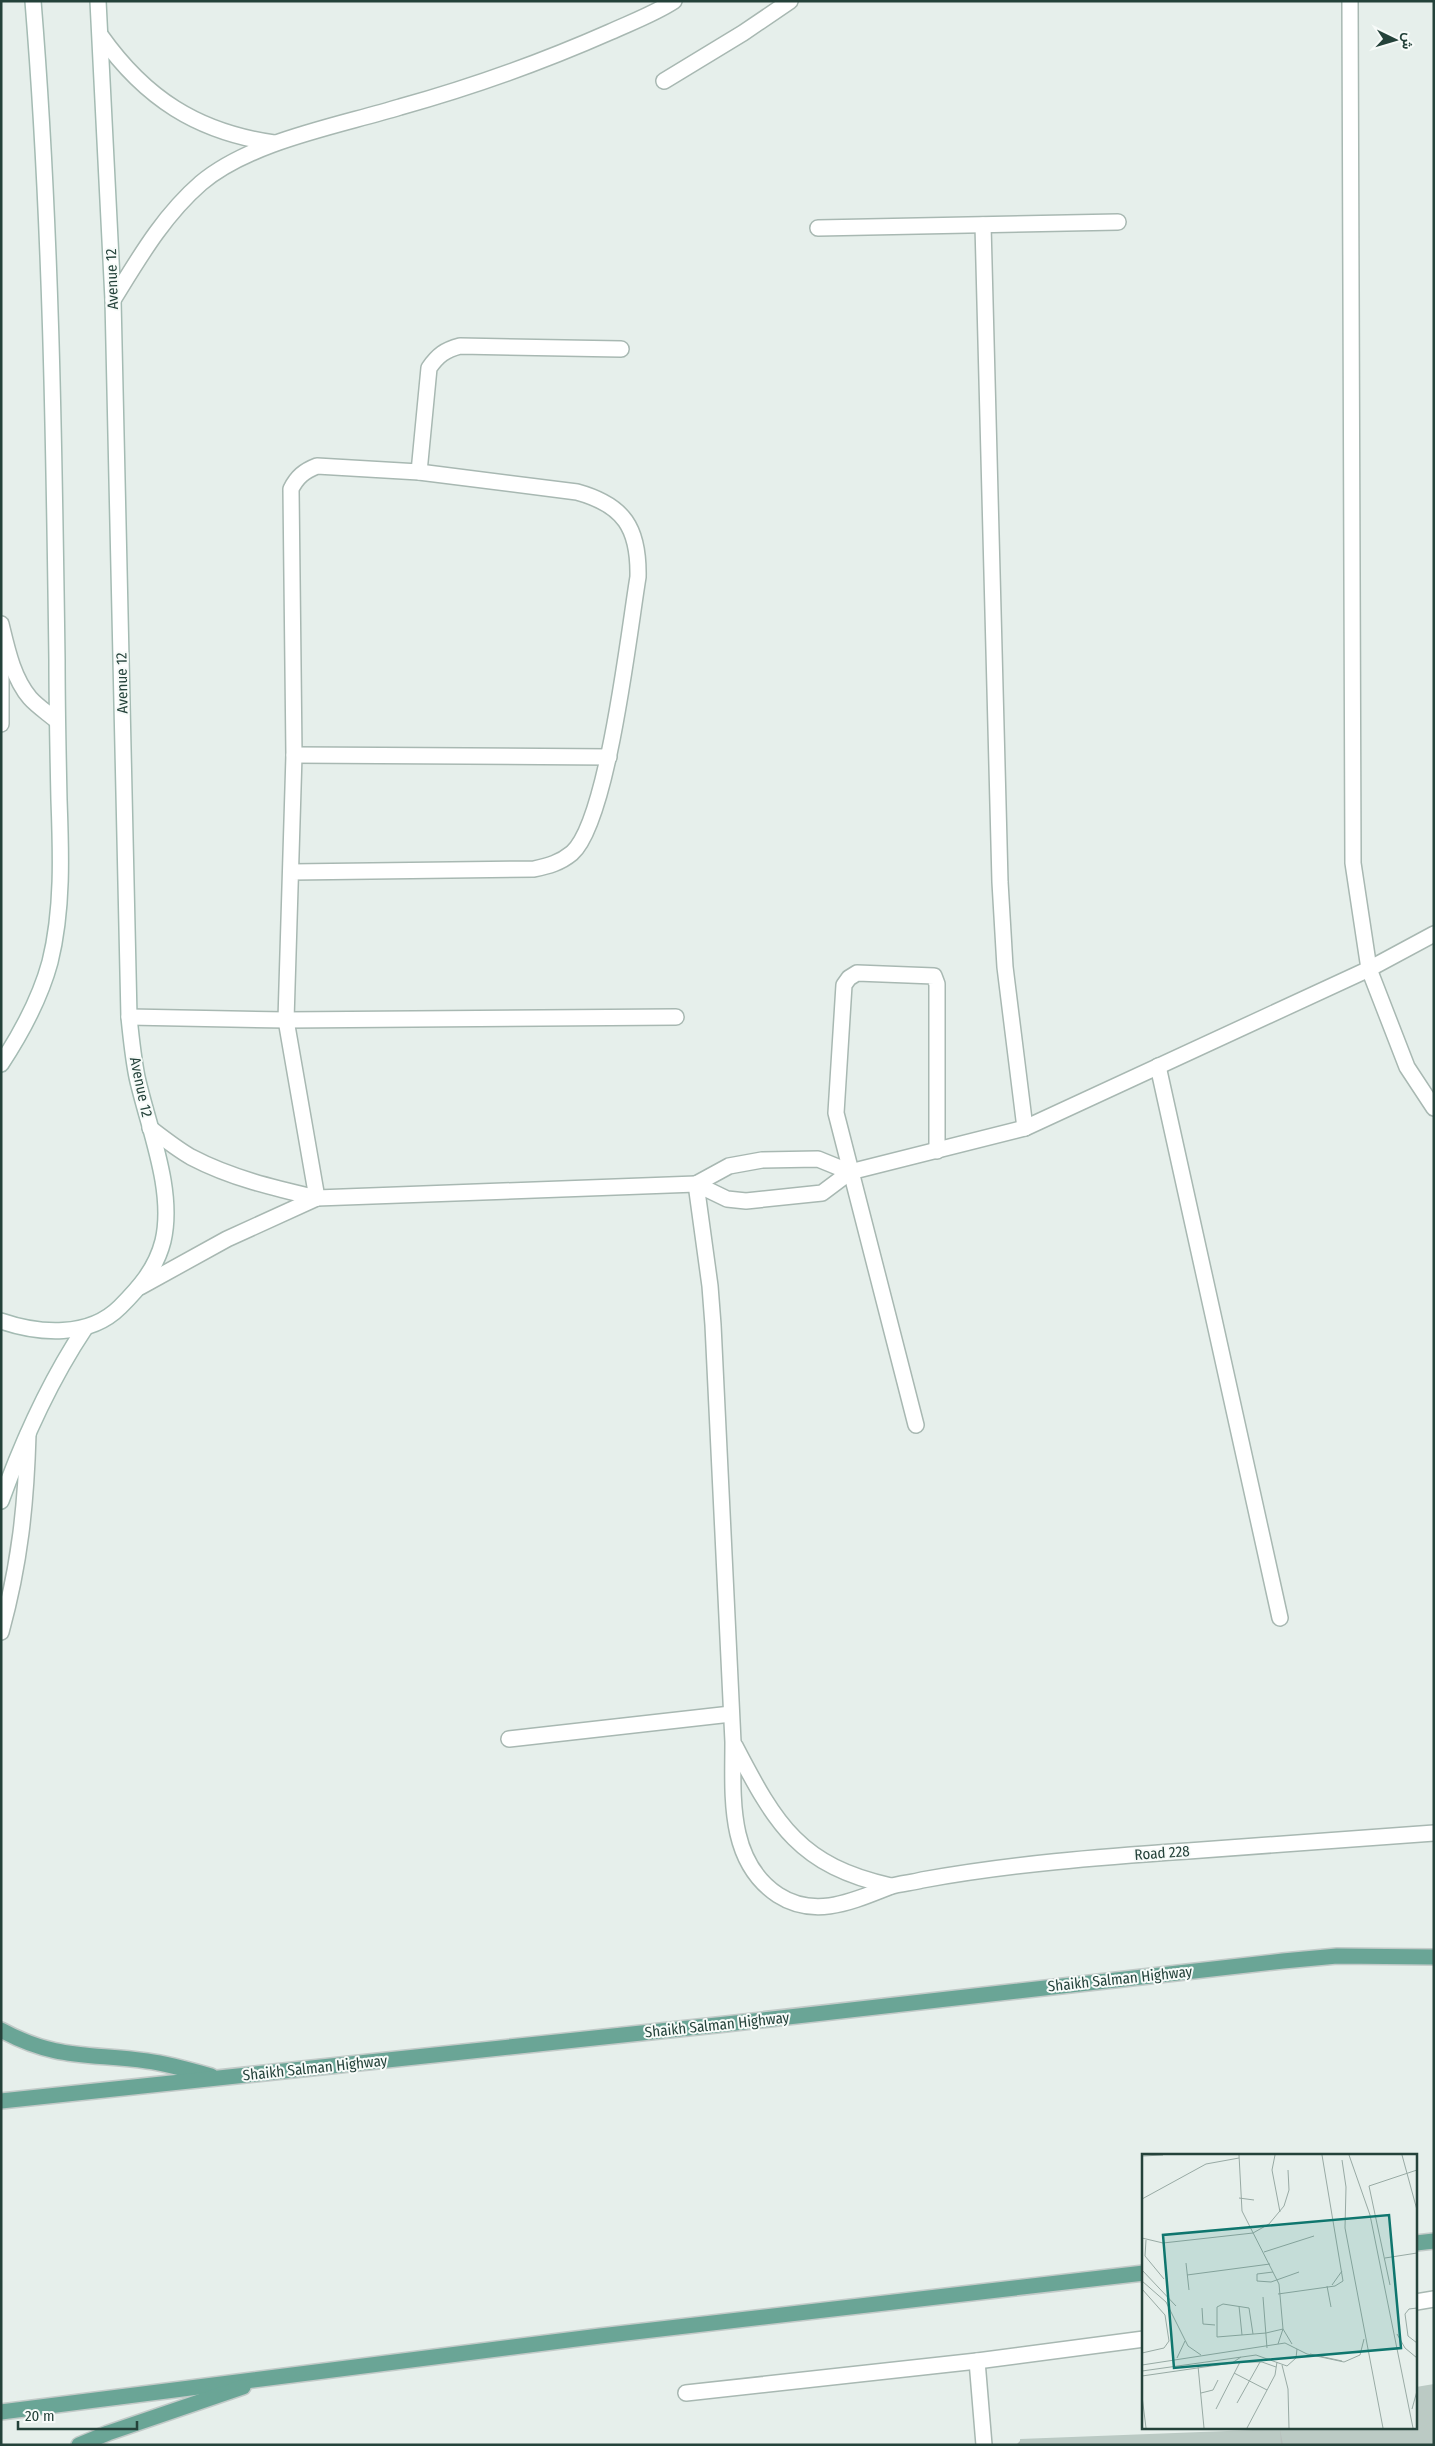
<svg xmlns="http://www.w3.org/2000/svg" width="1435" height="2446" font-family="'Fira Sans Condensed',Vazirmatn,sans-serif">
	<rect width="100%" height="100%" fill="#e6efeb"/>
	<!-- shadow -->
	<polygon fill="#0003" points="1266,2427 1416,2427 1434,2445 1016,2445 1021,2440 1266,2431"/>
	<!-- building -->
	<polygon fill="#bbcac4" points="1434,2384 1434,2445 1283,2445 1280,2429 1281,2445 1020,2445 1020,2439 1280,2429 1280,2427 1416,2427 1416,2387"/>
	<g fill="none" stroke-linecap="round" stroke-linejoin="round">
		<defs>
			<g id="lane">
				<polyline points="1350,1 1353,863 1369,969 1407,1067 1434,1108"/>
				<path d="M101,36C145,98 197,132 274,143"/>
				<polyline points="664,81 743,33 790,1"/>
				<polyline points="983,225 1000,882 1005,967 1025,1128"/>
				<polyline points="818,228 1118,222"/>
				<path d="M113,300C139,258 163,216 201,183C251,141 338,126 400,107C472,87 542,62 610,32C632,22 654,14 674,1"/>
				<path d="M419,472L429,368C438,355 445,350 460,346L621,349"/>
				<polyline points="1,664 1,724"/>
				<polyline points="294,755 609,757"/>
				<path d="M292,872L534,869C548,866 560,863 572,853C608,821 629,631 638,577C639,528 624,505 577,492L419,472L317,466C304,471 297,477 291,489L294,755L286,1020L317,1198"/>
				<polyline points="129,1017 286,1020 676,1017"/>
				<polyline points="1158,1066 1280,1618"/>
				<path d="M150,1128C163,1138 177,1149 191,1157C231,1178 274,1188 317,1198L696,1184L727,1199L746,1201L822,1193L850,1172L1025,1128L1369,969L1434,934"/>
				<path d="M696,1184L710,1286L713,1325L733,1742C733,1796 727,1861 778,1895C815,1919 853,1901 889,1887C900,1883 912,1883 922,1880C1010,1864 1099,1857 1188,1851C1270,1845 1352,1839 1434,1833"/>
				<polyline points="696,1184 729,1166 762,1160 818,1159 850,1172"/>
				<polyline points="140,1287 227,1239 317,1198"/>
				<polyline points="916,1425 836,1113 844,985 849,978 857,973 934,976 937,984 937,1151"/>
				<path d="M1,1632C20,1563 26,1504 28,1434"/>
				<polyline points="509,1739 731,1714"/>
				<path d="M735,1746C776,1825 800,1866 891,1886"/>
			</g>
			<g id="street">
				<path d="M1,624C7,649 13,678 30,698C37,706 49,714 57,721"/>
				<polyline points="1416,2302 1434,2299"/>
				<polyline points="977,2361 984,2445"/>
				<polyline points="686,2393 977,2361 1144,2339"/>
			</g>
			<g id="secondary">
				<path d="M1,1064C22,1032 40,999 50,962C63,910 61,853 59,800C58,754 57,707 57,660C54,440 51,220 33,1"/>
				<path d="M1,1321C39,1334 89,1338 120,1307C139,1288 156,1269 163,1241C175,1190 148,1127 137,1077C133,1057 131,1037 129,1017L113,300L98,1"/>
				<path d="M1,1501C23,1440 49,1382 85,1328"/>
			</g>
			<g id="primary">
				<path d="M1,2030C56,2060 89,2053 147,2061C169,2064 190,2070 211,2076"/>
				<polyline points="1,2101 726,2024 1283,1961 1337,1956 1434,1957"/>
				<polyline points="1416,2243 1434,2241"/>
				<polyline points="1,2412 600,2336 1144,2273"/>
				<polyline points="79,2445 108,2433 243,2387"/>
			</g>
		</defs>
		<!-- lane casing -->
		<use href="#lane" stroke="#a8b8b2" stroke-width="18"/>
		<!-- street casing -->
		<use href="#street" stroke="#a8b8b2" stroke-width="18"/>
		<!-- secondary casing -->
		<use href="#secondary" stroke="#a4bbb3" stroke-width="18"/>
		<!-- primary casing -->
		<use href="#primary" stroke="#c2cac8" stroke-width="18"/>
		<!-- lane -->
		<use href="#lane" stroke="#fff" stroke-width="15"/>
		<!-- street -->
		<use href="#street" stroke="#fff" stroke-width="15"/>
		<!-- secondary -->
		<use href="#secondary" stroke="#fff" stroke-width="15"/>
		<!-- primary -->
		<use href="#primary" stroke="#6aa596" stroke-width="15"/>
	</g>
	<g text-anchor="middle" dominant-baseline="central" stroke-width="4" stroke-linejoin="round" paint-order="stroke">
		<!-- street labels -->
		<g font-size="15" fill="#24423a" stroke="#f7fbf9">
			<text transform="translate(112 279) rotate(-92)">Avenue 12</text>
			<text transform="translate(122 683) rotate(-91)">Avenue 12</text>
			<text transform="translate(141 1087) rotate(78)">Avenue 12</text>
			<text transform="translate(1162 1853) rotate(-4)">Road 228</text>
			<text transform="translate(1120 1979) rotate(-6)">Shaikh Salman Highway</text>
			<text transform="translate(717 2025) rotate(-6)">Shaikh Salman Highway</text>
			<text transform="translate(315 2068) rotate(-6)">Shaikh Salman Highway</text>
		</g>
	</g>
	<!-- overview -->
	<g transform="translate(1142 2154)">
		<rect width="275" height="275" fill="#e6efeb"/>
		<path fill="none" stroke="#98aaa4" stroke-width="1" d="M97,1L100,57L137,130L141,175L136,190M133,1L130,16L138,58M207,1L228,61L271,274M260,1L275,56M0,2L21,1M200,6L204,33L203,74L241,274M97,44L112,46M0,45L64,10L97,4M0,84L21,89L111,79L127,70L142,52L147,36L146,16M4,86L3,102L22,125M122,98L172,82M243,104L275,99M44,109L47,136M0,116L34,152M131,118L115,120V127L129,128L157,118M45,121L128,110M0,127L24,148L46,192L59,201M190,131L200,117M248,131L227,32L275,16M185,132L189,153M0,135L23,161L27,187L22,194L0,199M136,140L193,132L201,127L180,1M121,143L125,194M97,152L100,181M60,154L61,170L73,171M275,154L267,155L263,160L266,182L275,189M141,175L150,190M111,180L107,154L81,150L75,153V183L124,179L141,175M255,180L263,194L275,204M168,200L200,207M35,204L43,187M97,208H120L134,213M202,208L218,201L222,185M0,211L143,189L165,200L202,208M140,211L146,235L147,274M56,212L62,274M0,217L114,201L145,212L154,204L155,195M92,219L125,236M0,222L90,209L99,203M59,239L71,236L76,226M0,242L4,274M95,249L118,208M74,255L98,208M270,255L275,237M105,274L133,221L135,208"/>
		<path fill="#0f766e" fill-opacity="0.15" stroke="#0f766e" stroke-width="2.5" d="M247,61L259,194L32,214L21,81Z"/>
		<rect width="275" height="275" fill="none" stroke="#24423a" stroke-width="2.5"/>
	</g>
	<!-- border -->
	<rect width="1435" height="2446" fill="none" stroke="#24423a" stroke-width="5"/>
	<!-- north arrow -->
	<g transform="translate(1395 40) rotate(95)" stroke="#f7fbf9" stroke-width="4" paint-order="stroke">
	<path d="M0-4L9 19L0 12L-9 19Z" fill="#24423a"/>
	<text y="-8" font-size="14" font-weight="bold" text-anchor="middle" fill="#24423a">ش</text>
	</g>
	<!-- scale -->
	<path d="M18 2421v8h119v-8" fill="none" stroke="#24423a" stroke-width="2.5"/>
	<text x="25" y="2421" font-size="15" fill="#24423a" stroke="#f7fbf9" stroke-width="4" paint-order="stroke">20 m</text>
</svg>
